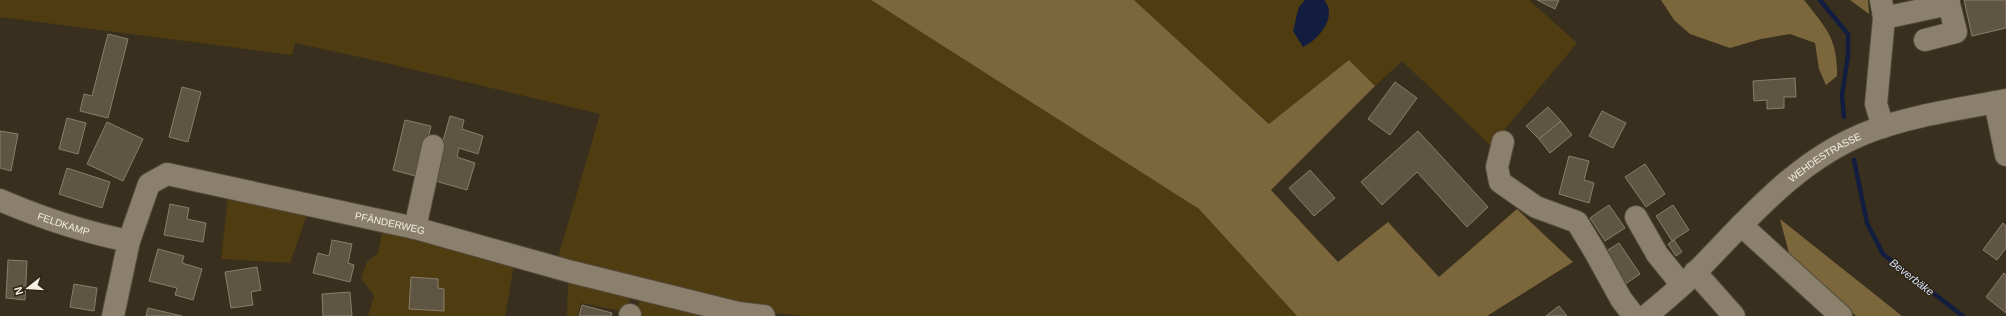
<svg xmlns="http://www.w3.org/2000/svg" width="2006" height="316" font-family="Arial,sans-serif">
	<rect width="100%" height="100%" fill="#382f1e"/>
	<!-- green -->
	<g fill="#4f3c10">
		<polygon points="0,0 871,0 1199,209 1297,316 802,316 737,309 557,261 600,114 373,60 295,43 292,55 0,17"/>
		<path d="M1134,0H1305C1290,18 1297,27 1303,47C1319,39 1338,17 1324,0H1529L1577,43L1491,146L1402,61L1375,86L1349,61L1270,124Z"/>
		<polygon points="228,196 307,215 290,263 221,259"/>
		<polygon points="382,232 514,265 505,316 368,316 374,296 361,278 367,262 378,253"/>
		<polygon points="568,281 631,291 627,312 581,303 577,316 567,316"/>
		<polygon points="639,295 731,316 638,316"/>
	</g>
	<!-- forest -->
	<g fill="#7c673c">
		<polygon points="871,0 1134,0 1269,124 1349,60 1375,86 1271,190 1338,262 1388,222 1439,277 1517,209 1573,262 1487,316 1297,316 1199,209"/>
		<path d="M1661,0H1804C1826,28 1838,39 1837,76L1826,85L1819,69L1815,43L1790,34L1761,39L1730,48L1690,34L1674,20Z"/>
		<polygon points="1850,0 1868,0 1871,38 1869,14"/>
		<polygon points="1780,219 1902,316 1856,316 1790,257"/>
	</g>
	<!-- water -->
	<path fill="#121d3f" d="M1305,0H1324C1338,17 1319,39 1303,47L1293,31L1299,7Z"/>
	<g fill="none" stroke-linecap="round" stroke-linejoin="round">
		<!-- stream -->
		<g stroke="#121d3f" stroke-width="4.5">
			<polyline points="1820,0 1848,34 1848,55 1842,95 1844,117"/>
			<polyline points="1854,160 1867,223 1883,254 1963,316"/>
		</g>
	</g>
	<!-- building -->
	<g fill="#5f5543" stroke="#887e6a">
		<polygon points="1537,0 1559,0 1555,9"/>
		<polygon points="1964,0 2006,0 2006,28 1972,36"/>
		<polygon points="108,34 128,39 108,118 80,111 84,94 92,96"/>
		<polygon points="1795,78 1796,97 1784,97 1784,108 1767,109 1767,100 1754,101 1753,81"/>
		<polygon points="1395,82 1417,98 1390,135 1368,119"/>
		<polygon points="182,87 201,92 188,142 169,137"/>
		<polygon points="1548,107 1561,121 1539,139 1526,126"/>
		<polygon points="1602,111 1626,123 1613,148 1589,136"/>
		<polygon points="450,116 464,120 462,129 483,136 478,154 459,148 457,157 475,163 467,190 432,180"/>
		<polygon points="67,118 86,123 78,154 59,149"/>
		<polygon points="405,120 431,126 419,177 393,170"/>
		<polygon points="1561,121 1572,135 1550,153 1539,139"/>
		<polygon points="107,122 143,139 123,181 87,164"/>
		<polygon points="0,131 18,134 11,171 0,168"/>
		<polygon points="1418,131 1488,207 1467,227 1417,172 1382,205 1361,182"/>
		<polygon points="1569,156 1589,161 1584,180 1594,183 1589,203 1559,194"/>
		<polygon points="1645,164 1665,194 1646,207 1625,177"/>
		<polygon points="67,168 110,182 102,208 59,194"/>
		<polygon points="1310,170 1335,198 1314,216 1289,188"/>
		<polygon points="170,204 189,208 187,219 206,223 203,242 164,235"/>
		<polygon points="1609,205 1625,228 1605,241 1590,218"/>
		<polygon points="1673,205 1689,230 1672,241 1656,216"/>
		<polygon points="2003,223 2006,226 2006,248 1997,260 1983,250"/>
		<polygon points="332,240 352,244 348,263 354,265 350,282 313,273 318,253 329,256"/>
		<polygon points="1674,240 1682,252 1676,256 1668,244"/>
		<polygon points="1619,243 1640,274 1621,287 1600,255"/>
		<polygon points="158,249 184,256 182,263 202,269 193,300 175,295 177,288 149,281"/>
		<polygon points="8,260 27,261 25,300 6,298"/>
		<polygon points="257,267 261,290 251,292 253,305 231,308 225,272"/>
		<polygon points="2004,273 2006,275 2006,313 1986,297"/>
		<polygon points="411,277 438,279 438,288 444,289 444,311 409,309"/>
		<polygon points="74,284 97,288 94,311 70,307"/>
		<polygon points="350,292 352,316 323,316 322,294"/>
		<polygon points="582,305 612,313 611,316 579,316"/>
		<polygon points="1559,306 1567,316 1546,316"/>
		<polygon points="148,308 182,316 146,316"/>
	</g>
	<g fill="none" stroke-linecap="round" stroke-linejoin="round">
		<defs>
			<g id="minor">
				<polyline points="1881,0 1884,18 1876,104 1883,127"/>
				<polyline points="1884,18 1949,4"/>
				<polyline points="1925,40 1956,32 1948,0"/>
				<polyline points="1995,102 2006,155"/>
				<polyline points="1503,142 1497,167 1500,182 1536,207 1577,222 1594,250 1621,299 1634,316"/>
				<path id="s1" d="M0,200C42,218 84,232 129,241"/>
				<polyline points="1636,217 1657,254 1682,285"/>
				<polyline points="1741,225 1841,316"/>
				<polyline points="415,228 433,146"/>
				<polyline points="1695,272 1734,316"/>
				<path id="s2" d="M113,316L129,241L149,184L167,174L415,228L572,272L738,313L764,316"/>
				<polyline points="630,316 630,315"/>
				<path id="s3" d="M1646,316C1663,302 1680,288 1696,272C1748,219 1798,158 1871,131C1913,115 1961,109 2006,100"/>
			</g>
		</defs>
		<!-- minor casing -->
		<use href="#minor" stroke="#534b3c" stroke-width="24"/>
		<!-- minor -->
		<use href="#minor" stroke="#8a806c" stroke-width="22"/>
	</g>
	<g text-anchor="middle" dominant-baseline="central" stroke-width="3" stroke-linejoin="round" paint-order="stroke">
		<!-- street labels -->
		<g font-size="10" fill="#f4eee3" stroke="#2e2514">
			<text stroke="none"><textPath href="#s3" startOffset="240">WEHDESTRASSE</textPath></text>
			<text stroke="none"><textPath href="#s2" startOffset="386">PFÄNDERWEG</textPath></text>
			<text stroke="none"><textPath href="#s1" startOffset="68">FELDKAMP</textPath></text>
		</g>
		<!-- water labels -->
		<g font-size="11" font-style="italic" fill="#d4dff9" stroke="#2e2514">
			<text transform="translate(1912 277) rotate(38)">Beverbäke</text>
		</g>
	</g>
	<!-- north arrow -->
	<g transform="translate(28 288) rotate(253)" stroke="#2e2514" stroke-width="3" paint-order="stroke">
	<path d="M0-3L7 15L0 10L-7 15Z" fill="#f4eee3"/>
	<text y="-6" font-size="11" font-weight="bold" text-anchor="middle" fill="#f4eee3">N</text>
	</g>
</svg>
